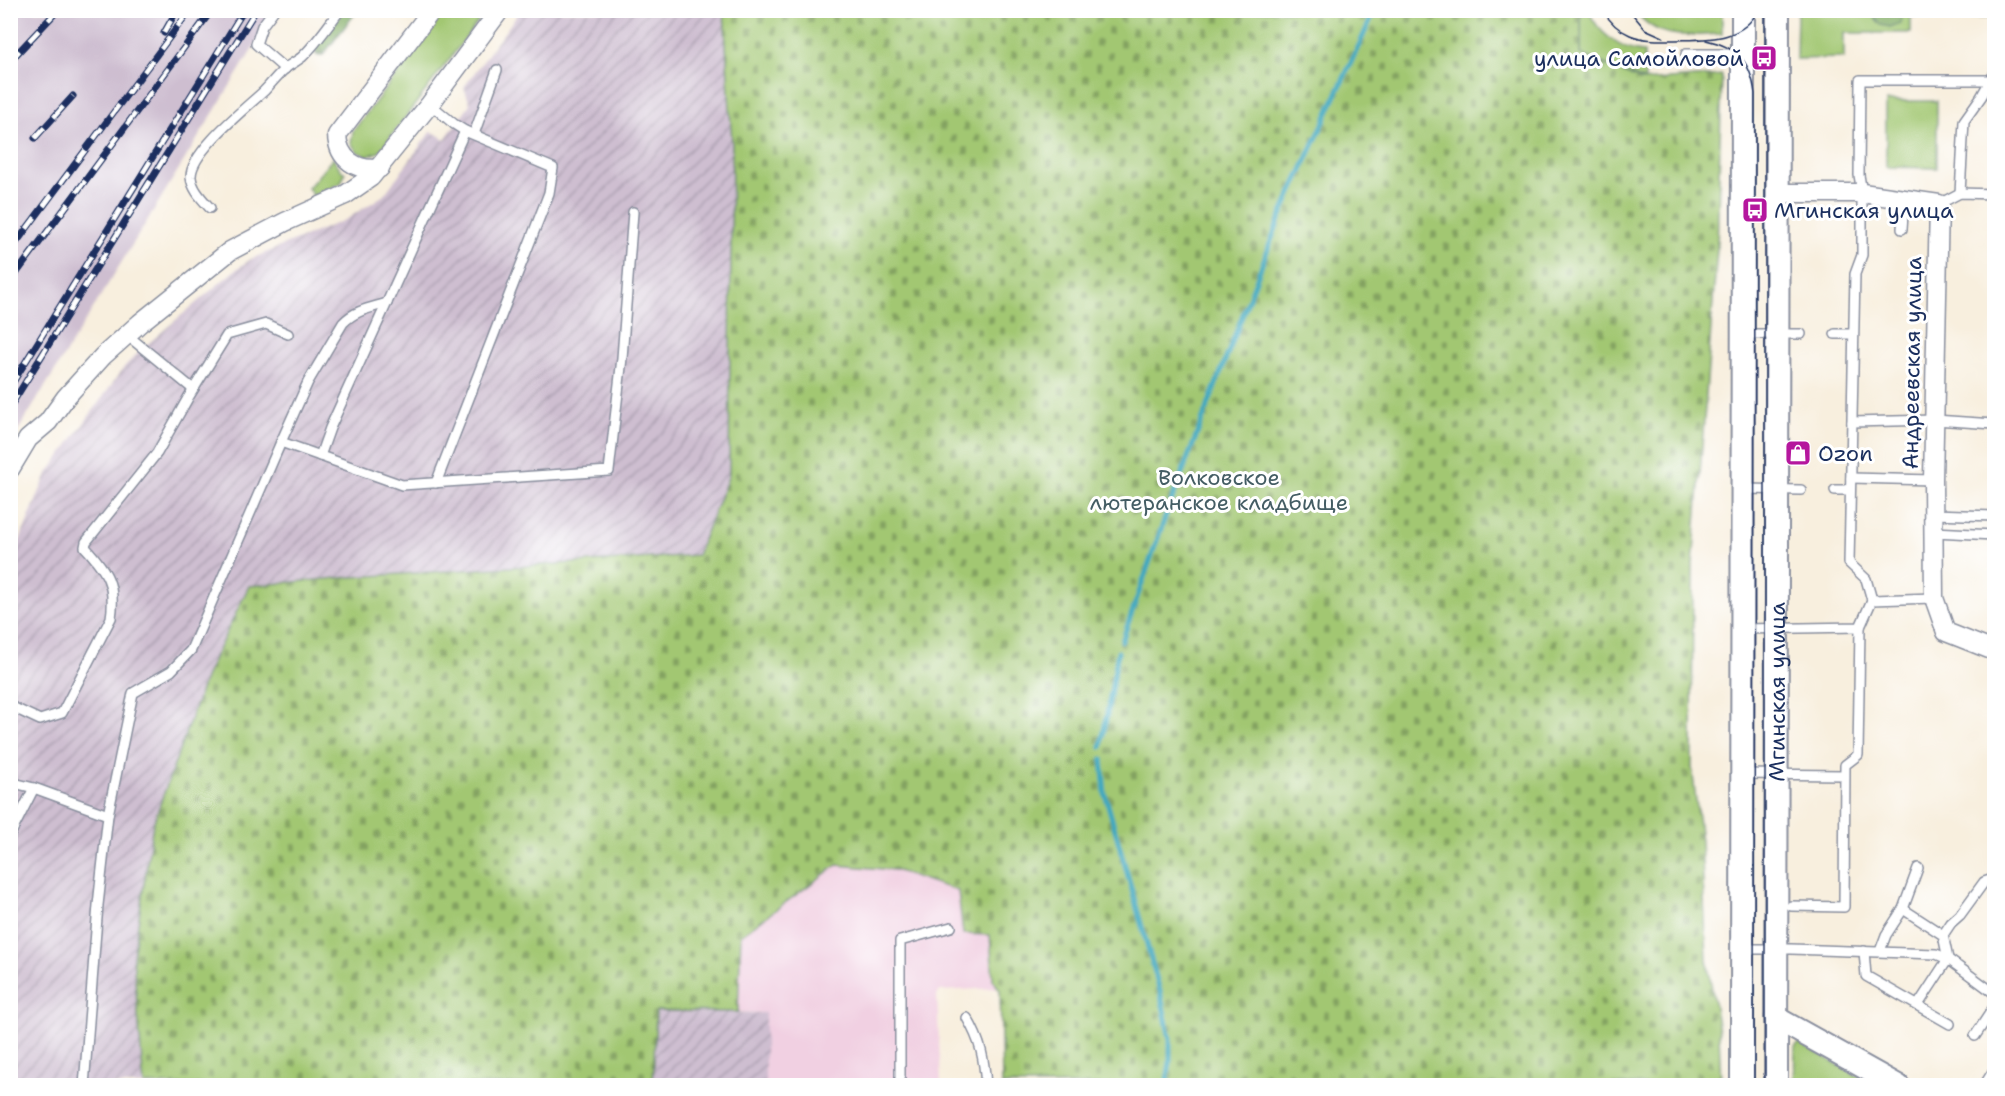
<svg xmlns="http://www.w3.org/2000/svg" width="2005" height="1096" font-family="'Shantell Sans',sans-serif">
	<defs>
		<pattern id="industrial-furrows" width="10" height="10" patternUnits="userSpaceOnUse" patternTransform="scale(1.5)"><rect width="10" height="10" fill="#cebed0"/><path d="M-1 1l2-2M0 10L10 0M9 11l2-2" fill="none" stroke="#a69bac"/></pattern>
		<pattern id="forest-firs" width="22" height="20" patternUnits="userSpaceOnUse" patternTransform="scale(1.5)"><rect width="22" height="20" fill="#81ac64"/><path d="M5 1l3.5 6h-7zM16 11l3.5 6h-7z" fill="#698c56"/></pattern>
		<pattern id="cemetery-stones" width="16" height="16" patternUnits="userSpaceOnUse" patternTransform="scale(1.5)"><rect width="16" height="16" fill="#a2c772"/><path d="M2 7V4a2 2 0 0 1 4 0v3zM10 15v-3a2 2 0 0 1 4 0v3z" fill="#83a261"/></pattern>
	</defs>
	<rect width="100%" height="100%" fill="#fff"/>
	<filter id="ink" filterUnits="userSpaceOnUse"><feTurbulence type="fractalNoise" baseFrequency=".0167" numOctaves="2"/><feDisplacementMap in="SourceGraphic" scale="12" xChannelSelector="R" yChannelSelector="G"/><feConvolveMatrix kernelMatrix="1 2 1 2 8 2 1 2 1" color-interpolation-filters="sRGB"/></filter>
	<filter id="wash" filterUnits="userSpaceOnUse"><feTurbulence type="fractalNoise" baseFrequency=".008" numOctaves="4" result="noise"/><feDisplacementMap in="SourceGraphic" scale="24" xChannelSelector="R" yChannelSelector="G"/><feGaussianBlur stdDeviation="1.35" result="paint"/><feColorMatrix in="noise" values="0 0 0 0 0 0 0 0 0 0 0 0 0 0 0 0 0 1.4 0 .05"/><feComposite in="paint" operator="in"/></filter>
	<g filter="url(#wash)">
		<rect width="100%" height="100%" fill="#f8efde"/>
		<!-- built -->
		<polygon fill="#f1d0e2" points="837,865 895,870 958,891 963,934 990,935 992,980 997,987 995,988 940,991 937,996 941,1085 765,1085 765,1013 738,1012 741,935"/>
		<!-- industrial -->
		<g fill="url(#industrial-furrows)">
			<polygon points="520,11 724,11 732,143 729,475 697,555 338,578 249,586 133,957 144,1085 11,1086 11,562 46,476 125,366 144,347 234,271 251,259 347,219 384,195 431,131 445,139 470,104 464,87"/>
			<polygon points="656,1011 765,1013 765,1085 653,1086"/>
		</g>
		<!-- railway -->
		<polygon fill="#cebed0" points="11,11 276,11 11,442"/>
		<!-- green -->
		<g fill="#a2c772" stroke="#5e7b68" stroke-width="1.5">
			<polygon points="445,11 486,11 379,152 368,156 357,152 351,143 353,131"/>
			<path d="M1581,11H1589C1597,32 1621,51 1644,52L1645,81L1581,54Z"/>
			<path d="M1635,11H1722V34C1687,35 1659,42 1635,11Z"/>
			<polygon points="1797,11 1991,11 1991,18 1911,16 1911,33 1844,33 1844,58 1796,59"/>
			<polygon points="1886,101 1937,101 1937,168 1886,167"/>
			<polygon points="333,158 341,170 345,173 341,183 313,196 308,188"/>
			<polygon points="1799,1043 1877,1086 1794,1086 1795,1047"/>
		</g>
		<!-- forest -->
		<g fill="url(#forest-firs)" stroke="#4e6e61" stroke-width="1.5">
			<polygon points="343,11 357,11 323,55 318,56 315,53 316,46"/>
			<polygon points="1874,11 1903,11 1901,23 1890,27 1881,25 1874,16"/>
		</g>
		<!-- cemetery -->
		<polygon fill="url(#cemetery-stones)" stroke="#5e7b68" stroke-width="1.5" points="724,11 1581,11 1581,54 1642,81 1722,75 1717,249 1693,565 1692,767 1701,841 1707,959 1719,1031 1721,1085 1002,1085 1000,990 993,980 990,935 963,934 958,891 895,870 837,865 741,935 738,1012 656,1011 653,1085 144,1085 133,957 153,824 207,673 249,586 338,578 697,555 729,475 732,143"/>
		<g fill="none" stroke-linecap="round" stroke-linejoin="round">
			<!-- stream -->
			<g stroke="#40a8c0" stroke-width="5">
				<polyline points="1171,502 1279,220 1375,10"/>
				<polyline points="1122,641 1167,512"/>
				<polyline points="1101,747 1118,652"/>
				<polyline points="1102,759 1105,794 1160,991 1170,1039 1170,1063 1166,1086"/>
			</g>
		</g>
	</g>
	<g filter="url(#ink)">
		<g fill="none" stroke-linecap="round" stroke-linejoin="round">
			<defs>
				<g id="service">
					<polyline points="274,10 262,26 256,44 285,69"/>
					<polyline points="1686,54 1743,54"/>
					<polyline points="430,104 454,124 465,131 553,168 549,193 436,483"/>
					<polyline points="474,134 497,70"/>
					<polyline points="1960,193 1964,121 1981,97 1994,74"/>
					<polyline points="1939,204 1960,193 1994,194"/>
					<path d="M210,208C202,199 192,189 191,177C190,152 246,108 264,91C272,83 278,74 287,67C291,64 297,61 302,57C316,44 328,26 340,10"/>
					<polyline points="1902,229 1904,200"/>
					<path d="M387,303C371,308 355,310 343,323L308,382L281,442L402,485L609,471L622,358L633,212"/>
					<polyline points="1743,334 1801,334"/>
					<polyline points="1835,334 1853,334"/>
					<polyline points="127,335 193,389"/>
					<polyline points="1852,422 1935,420 1994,424"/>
					<polyline points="320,456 330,428 465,131"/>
					<polyline points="1851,478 1933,480"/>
					<polyline points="1743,489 1801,490"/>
					<polyline points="1835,490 1850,490"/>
					<polyline points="1934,514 1994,516"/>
					<polyline points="1934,532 1994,535"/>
					<polyline points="1872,600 1934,598"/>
					<polyline points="1742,629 1860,627 1872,600 1866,579 1849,563 1855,274 1862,255 1862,193 1859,175 1860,80 1991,80"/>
					<path d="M10,706L40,720L62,713L111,618C116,585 107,571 85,547L86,542L157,453L188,398L227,335L266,324L288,334"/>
					<polyline points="1742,774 1844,775"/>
					<polyline points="10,782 34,788 108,815 98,905 84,1086"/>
					<polyline points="108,815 133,693 171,671 191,650 281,442"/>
					<polyline points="10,835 34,788"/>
					<polyline points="1791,906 1844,907 1845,765 1858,755 1860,627"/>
					<polyline points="1903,909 1943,935 1948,959 1918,1005"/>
					<polyline points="1943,935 1951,923 1960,915 1984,882 1993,879 1994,880"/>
					<polyline points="1742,949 1791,949 1936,954 1948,959 1994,993"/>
					<polyline points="1864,951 1866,976 1950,1024"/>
					<polyline points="1880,951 1886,935 1903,909 1918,868"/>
					<path d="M967,1018C981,1042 984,1058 986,1086"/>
					<polyline points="1975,1036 1994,1007"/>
					<polyline points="900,1086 900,941 951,927"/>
					<polyline points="1984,1086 1994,1070"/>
				</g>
				<g id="minor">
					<path d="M380,168C357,172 338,159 337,135L432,10"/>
					<polyline points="1778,193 1862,193 1939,204 1933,480 1934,598 1946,632 1994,651"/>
					<polyline points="10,469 28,439 48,422 66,397 103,356 140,323 230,251 285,222 345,195 371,177 430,104 500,10"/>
				</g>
				<g id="tertiary">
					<polyline points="1776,1018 1898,1086"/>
					<polyline points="1742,1086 1743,10"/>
					<path id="s1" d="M1776,1086L1778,10"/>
				</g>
			</defs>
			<!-- service casing -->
			<use href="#service" stroke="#8a8f9e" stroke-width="12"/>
			<!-- minor casing -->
			<use href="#minor" stroke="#8a8f9e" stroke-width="21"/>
			<!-- tertiary casing -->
			<use href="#tertiary" stroke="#8a8f9e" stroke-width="26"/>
			<!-- service -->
			<use href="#service" stroke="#fff" stroke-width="9"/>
			<!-- minor -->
			<use href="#minor" stroke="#fff" stroke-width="18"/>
			<!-- tertiary -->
			<use href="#tertiary" stroke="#fff" stroke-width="22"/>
			<!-- tram -->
			<g stroke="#1b2f5e" stroke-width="1.5">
				<path d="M1603,10C1609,21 1618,30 1630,35C1644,41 1660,40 1675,40C1704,39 1743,42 1758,10"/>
				<polyline points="1629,10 1645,29 1663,37"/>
				<polyline points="1765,10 1765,1086"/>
				<path d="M1706,40C1737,47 1751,61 1755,94L1754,1086"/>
			</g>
			<defs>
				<g id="rail">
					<polyline points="10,13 15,10"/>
					<polyline points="164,33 177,10"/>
					<polyline points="10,61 58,10"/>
					<polyline points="35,138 73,96"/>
					<polyline points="10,251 190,10"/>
					<polyline points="10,282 212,10"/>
					<polyline points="10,387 244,10"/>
					<polyline points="10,407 256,10"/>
				</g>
			</defs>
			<!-- rail casing -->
			<use href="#rail" stroke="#1b2f5e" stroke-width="7"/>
			<!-- rail -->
			<use href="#rail" stroke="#fff" stroke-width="4.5" stroke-dasharray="14" stroke-linecap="butt"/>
		</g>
	</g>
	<!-- icons -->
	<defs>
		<symbol id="bus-square" viewBox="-11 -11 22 22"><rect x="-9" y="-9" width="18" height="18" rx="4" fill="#b5179e" stroke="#fff"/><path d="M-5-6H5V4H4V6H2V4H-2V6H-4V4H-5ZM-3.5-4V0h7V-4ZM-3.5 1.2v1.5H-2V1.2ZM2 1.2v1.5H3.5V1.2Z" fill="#fff"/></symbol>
		<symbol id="shop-square" viewBox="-11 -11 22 22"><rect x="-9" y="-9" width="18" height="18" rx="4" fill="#b5179e" stroke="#fff"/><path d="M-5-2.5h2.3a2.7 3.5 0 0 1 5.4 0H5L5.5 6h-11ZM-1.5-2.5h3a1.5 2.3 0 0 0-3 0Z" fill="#fff"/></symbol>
	</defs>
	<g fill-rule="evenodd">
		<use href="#bus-square" x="1749" y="43" width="30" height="30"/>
		<use href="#bus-square" x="1740" y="195" width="30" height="30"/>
		<use href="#shop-square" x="1783" y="438" width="30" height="30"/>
	</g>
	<g text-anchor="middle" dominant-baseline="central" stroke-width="6" stroke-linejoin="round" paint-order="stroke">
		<!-- poi labels -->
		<g font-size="22" fill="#1b2f5e" stroke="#fff" text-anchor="start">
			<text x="1744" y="58" text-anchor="end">улица Самойловой</text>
			<text x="1774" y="210">Мгинская улица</text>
			<text x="1818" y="453">Ozon</text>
		</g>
		<!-- street labels -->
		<g font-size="22" fill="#1b2f5e" stroke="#fff">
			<text transform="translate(1912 363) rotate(-89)">Андреевская улица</text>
			<text stroke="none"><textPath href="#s1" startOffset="394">Мгинская улица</textPath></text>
		</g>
		<!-- park labels -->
		<g font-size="22" fill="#445d64" stroke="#fff">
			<text x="1219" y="477">Волковское<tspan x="1219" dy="25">лютеранское кладбище</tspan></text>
		</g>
	</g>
	<!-- margin -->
	<rect width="2005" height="1096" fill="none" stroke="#fff" stroke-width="36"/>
</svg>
